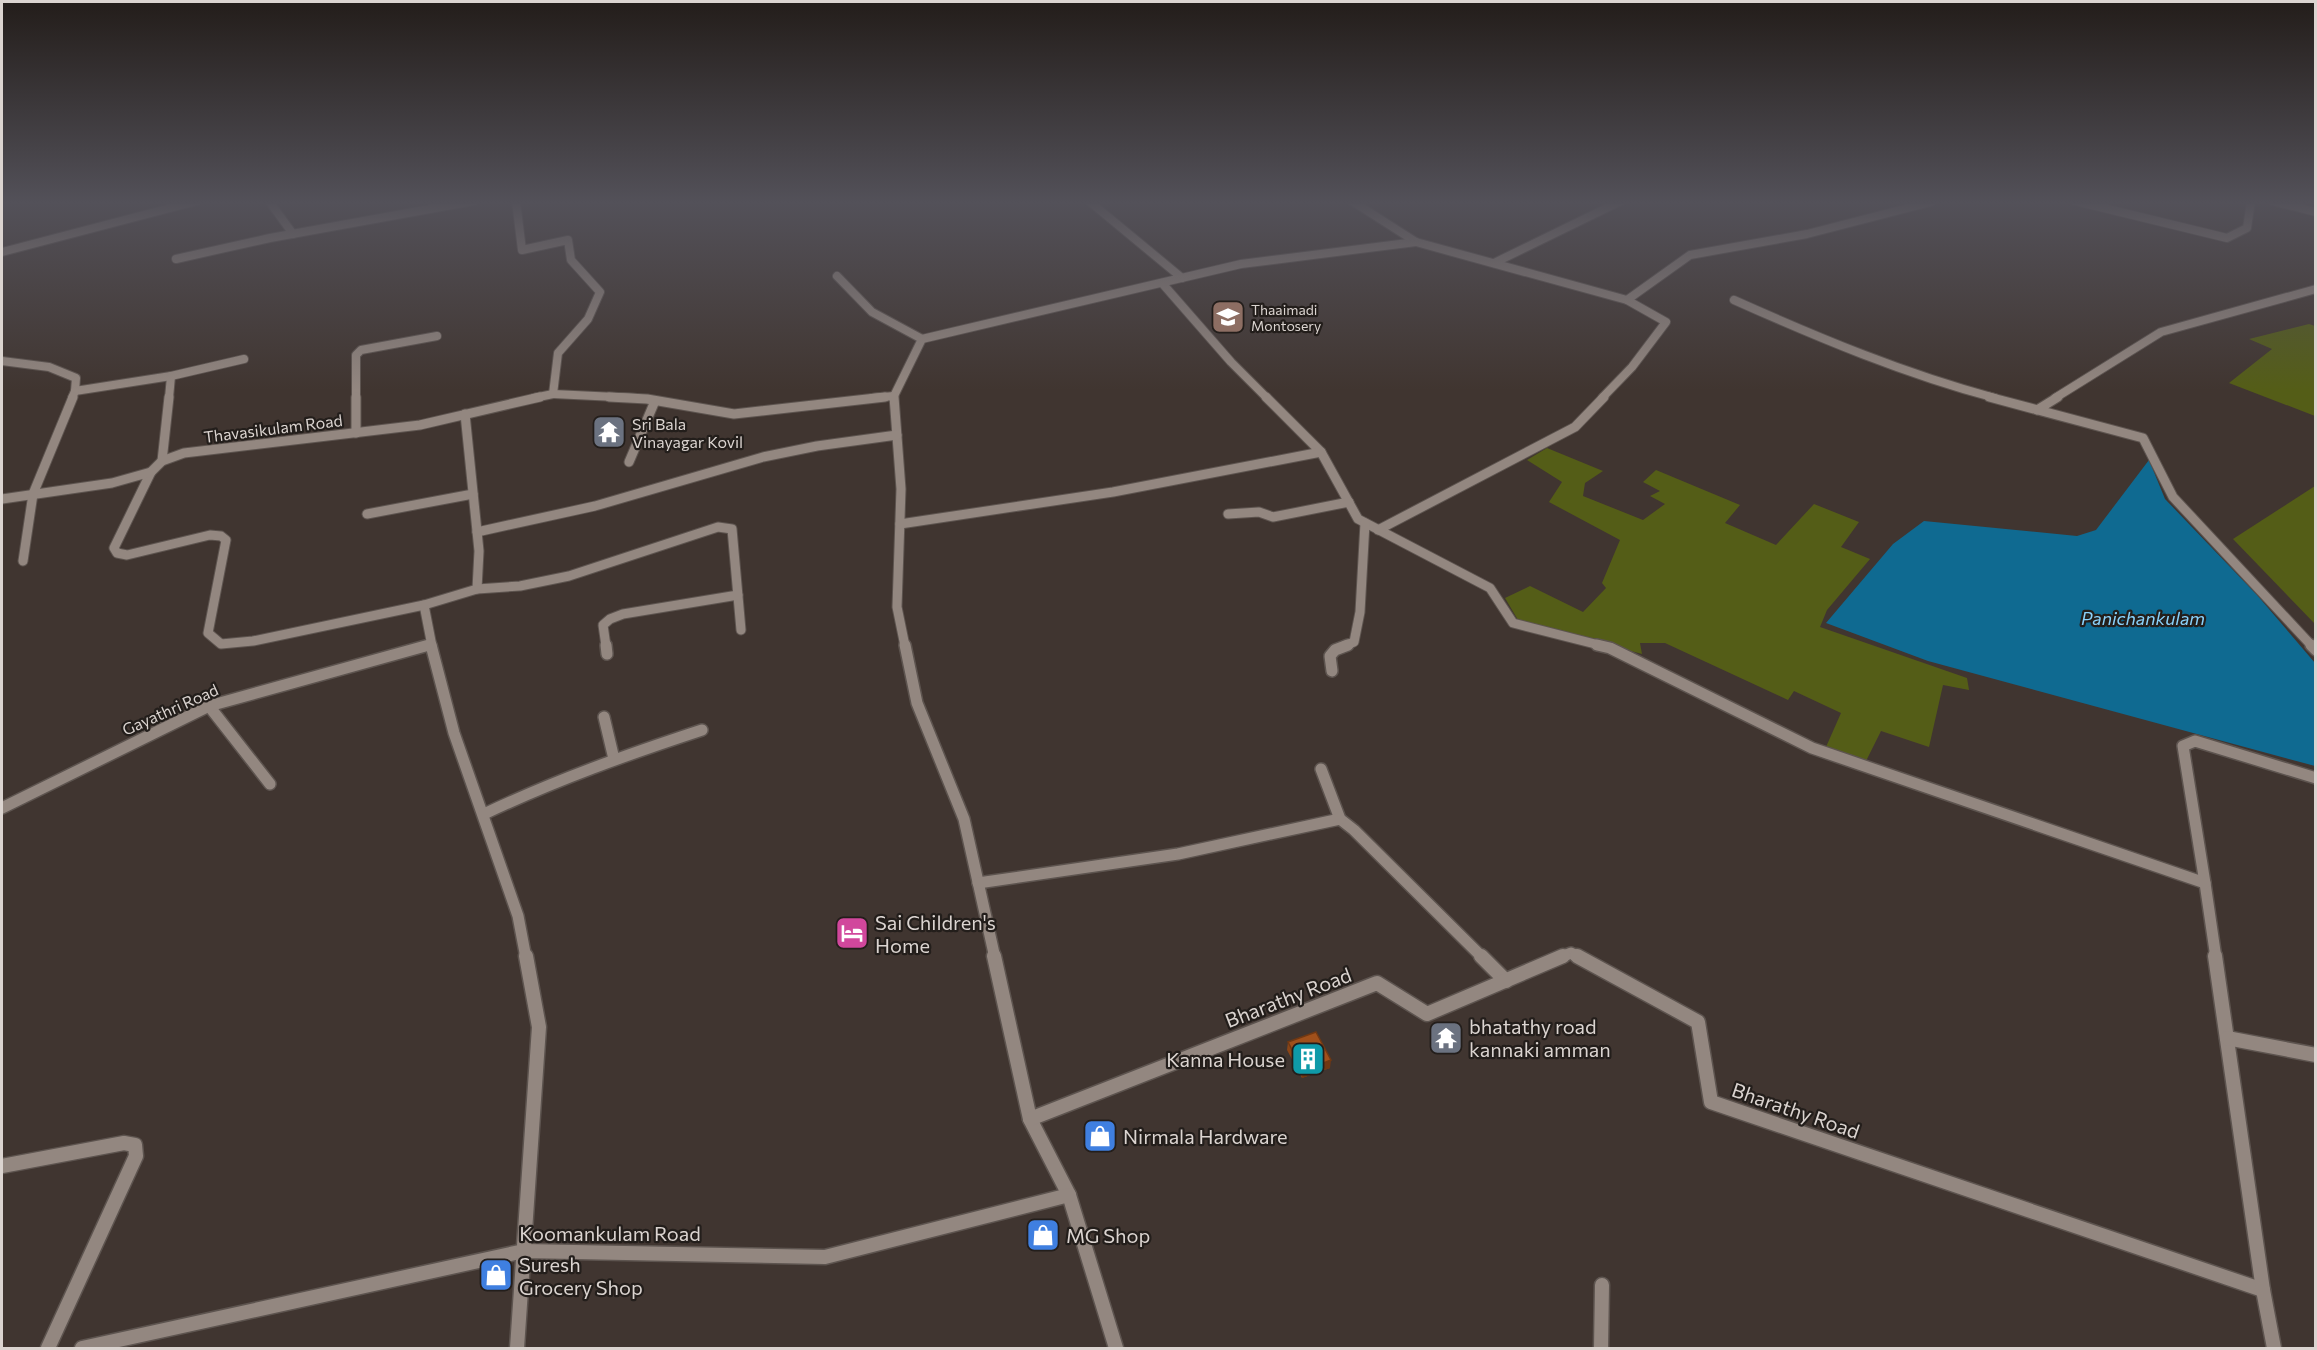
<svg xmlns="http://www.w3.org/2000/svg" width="2317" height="1350" font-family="Commissioner,sans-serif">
	<rect width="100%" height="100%" fill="#403530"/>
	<!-- green -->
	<g fill="#545d17">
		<polygon points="2309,324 2315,326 2315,416 2229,383 2272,349 2249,339"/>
		<polygon points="1547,448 1603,471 1585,483 1583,496 1643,520 1665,504 1650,496 1660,491 1643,482 1656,470 1740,505 1725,523 1776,545 1814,504 1859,522 1841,547 1870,559 1827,610 1820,627 1967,678 1969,690 1943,685 1929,747 1881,731 1866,761 1826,747 1841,713 1794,691 1788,700 1665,643 1640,643 1642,654 1518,620 1505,598 1530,586 1583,612 1606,588 1602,583 1620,540 1549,502 1562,482 1527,460"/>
		<polygon points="2315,486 2315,624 2233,539"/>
	</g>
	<!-- water -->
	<polygon fill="#0f6a91" points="2149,460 2165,499 2257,595 2315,663 2315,766 1928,661 1826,623 1893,544 1924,521 2077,536 2096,530"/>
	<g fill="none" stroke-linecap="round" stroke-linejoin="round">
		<defs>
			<g id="minor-far3">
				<polyline points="269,201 293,234"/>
				<polyline points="516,201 522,250 568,240 571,260 600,292 588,319 558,353 553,394 637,398"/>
				<polyline points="1089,201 1182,278"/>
				<polyline points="1352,201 1416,242 1627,300 1690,255 1807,234 1931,202"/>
				<polyline points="2075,201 2227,238 2247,228 2251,201"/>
				<polyline points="2272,201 2316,212"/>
				<polyline points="2,252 197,201"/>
				<polyline points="176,259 270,238 474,201"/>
				<polyline points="1494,263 1621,201"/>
				<polyline points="837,276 872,312 922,339"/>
				<polyline points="1162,283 1231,362 1267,398"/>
				<path d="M1734,300C1819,338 1905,374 1995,398"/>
				<polyline points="2,361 49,367 76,378 75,391 171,376 244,359"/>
				<polyline points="894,396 922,339 1241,264 1416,242"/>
				<polyline points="72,398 75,391"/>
				<polyline points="169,398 171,376"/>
				<polyline points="356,398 356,355 361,350 437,336"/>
				<polyline points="534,398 553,394"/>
				<polyline points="872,398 894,396 894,398"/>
				<polyline points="1602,398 1632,367 1666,322 1627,300"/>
				<polyline points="2055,398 2161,332 2316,289"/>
			</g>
			<g id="minor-far2">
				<polyline points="356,397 356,433"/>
				<polyline points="609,397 647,399 734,414 885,397"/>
				<polyline points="894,397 901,489 897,607 905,646"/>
				<polyline points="1266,397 1321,452 1358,519 1490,588 1513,623 1603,646"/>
				<polyline points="1989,397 2143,438 2173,497 2312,646"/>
				<polyline points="2037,410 2058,397"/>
				<polyline points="162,461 169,397"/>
				<polyline points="629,462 655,401"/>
				<polyline points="151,472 114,548 117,553 127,555 210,535 221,536 226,540 208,633 221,644 253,641 424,605"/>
				<polyline points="2,499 112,483 151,472 162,461 184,453 420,425 540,397"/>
				<polyline points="367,514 473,494"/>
				<polyline points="1228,514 1259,512 1273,517 1349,502"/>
				<polyline points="900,524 1113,492 1321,452"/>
				<polyline points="1378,530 1575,427 1604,397"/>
				<polyline points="477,532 595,506 763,457 817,446 897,435"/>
				<polyline points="23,561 33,494 73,397"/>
				<polyline points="477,589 520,586 569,576 718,527 732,529 741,630"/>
				<polyline points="424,646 431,644"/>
				<polyline points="432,646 424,605 477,589 479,551 465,414"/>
				<polyline points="606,646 603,625 610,619 623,614 738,595"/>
				<polyline points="1344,646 1354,642 1360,612 1365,523"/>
			</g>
			<g id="minor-far1">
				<polyline points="431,645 454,733 518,916 526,958"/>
				<polyline points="606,645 607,654"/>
				<polyline points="905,645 917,703 964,819 995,958"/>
				<polyline points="1597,645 1610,648 1812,748 2205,883 2216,958"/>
				<polyline points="2311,645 2316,650"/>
				<polyline points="1332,671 1330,656 1335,650 1348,645"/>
				<polyline points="209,706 270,784"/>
				<polyline points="604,717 614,759"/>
				<polyline points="1321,769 1340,819 1354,830 1483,958"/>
				<polyline points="2,808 209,706 429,645"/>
				<path d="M484,814C556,780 626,755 702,730"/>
				<polyline points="978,883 1178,854 1340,819"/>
				<polyline points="2205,883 2183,746 2195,741 2316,778"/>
				<polyline points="1559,958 1571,953 1580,958"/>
			</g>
			<g id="minor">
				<polyline points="994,956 1030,1119 1069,1195 1116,1348"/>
				<polyline points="1481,956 1506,981"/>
				<polyline points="1577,956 1698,1022 1711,1102 2263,1290"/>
				<polyline points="2215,956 2263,1290 2274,1348"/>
				<polyline points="2227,1038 2316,1055"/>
				<polyline points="1030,1119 1377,983 1427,1014 1563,956"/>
				<polyline points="2,1166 124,1143 135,1145 136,1156 48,1348"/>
				<polyline points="82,1348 524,1251 825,1257 1069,1195"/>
				<polyline points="517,1348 539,1027 526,956"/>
				<polyline points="1601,1348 1602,1285"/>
			</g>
		</defs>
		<!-- minor-far3 casing -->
		<use href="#minor-far3" stroke="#5d544f" stroke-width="10"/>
		<!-- minor-far2 casing -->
		<use href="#minor-far2" stroke="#5d544f" stroke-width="11"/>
		<!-- minor-far1 casing -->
		<use href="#minor-far1" stroke="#5d544f" stroke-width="14"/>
		<!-- minor casing -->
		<use href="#minor" stroke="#5d544f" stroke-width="17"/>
		<!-- minor-far3 -->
		<use href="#minor-far3" stroke="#938780" stroke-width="8"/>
		<!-- minor-far2 -->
		<use href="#minor-far2" stroke="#938780" stroke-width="9"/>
		<!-- minor-far1 -->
		<use href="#minor-far1" stroke="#938780" stroke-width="11"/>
		<!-- minor -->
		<use href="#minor" stroke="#938780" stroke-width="14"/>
	</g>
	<!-- wall -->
	<polygon fill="#8a4517" points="1288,1042 1330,1068 1302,1078 1287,1050"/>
	<!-- shaded-wall -->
	<polygon fill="#703813" points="1331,1060 1330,1068 1302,1078 1303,1071"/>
	<!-- building -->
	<polygon fill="#a0501b" stroke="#703813" stroke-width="1.5" points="1316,1032 1331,1060 1303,1071 1288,1042"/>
	<!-- sky -->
	<linearGradient id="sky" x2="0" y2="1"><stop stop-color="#231d1a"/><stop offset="0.52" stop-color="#535159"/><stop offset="1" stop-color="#535159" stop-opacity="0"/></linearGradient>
	<rect width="2317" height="390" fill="url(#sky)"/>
	<!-- icons -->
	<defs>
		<symbol id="school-square" viewBox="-11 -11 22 22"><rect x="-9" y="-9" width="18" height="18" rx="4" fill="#8d6e63" stroke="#231e1b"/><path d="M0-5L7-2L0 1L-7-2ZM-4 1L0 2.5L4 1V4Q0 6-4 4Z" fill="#fff"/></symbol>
		<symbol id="temple-square" viewBox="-11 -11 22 22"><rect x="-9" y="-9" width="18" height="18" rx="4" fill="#6b7280" stroke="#231e1b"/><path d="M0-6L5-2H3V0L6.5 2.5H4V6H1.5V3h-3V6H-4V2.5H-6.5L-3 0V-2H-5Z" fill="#fff"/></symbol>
		<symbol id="hotel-square" viewBox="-11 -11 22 22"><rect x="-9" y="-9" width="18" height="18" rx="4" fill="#d1479c" stroke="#231e1b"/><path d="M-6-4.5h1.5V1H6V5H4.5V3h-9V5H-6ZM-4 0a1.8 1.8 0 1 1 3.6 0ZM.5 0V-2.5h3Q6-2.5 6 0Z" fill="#fff"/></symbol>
		<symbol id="building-square" viewBox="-11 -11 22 22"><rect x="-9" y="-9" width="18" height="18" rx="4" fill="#0f9aa8" stroke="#231e1b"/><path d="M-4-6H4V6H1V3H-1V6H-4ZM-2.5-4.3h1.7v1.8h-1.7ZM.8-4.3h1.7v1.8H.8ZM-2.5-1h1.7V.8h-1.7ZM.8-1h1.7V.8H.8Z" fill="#fff"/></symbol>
		<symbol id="shop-square" viewBox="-11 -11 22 22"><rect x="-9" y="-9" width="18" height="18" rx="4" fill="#3f7fe0" stroke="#231e1b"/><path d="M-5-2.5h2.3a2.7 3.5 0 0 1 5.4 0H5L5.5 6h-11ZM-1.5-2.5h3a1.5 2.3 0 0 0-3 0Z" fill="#fff"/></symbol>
	</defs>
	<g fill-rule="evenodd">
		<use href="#school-square" x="1209" y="298" width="38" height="38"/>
		<use href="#temple-square" x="590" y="413" width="38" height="38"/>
		<use href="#hotel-square" x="833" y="914" width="38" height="38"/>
		<use href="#temple-square" x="1427" y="1019" width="38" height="38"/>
		<use href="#building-square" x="1289" y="1040" width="38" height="38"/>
		<use href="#shop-square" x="1081" y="1117" width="38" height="38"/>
		<use href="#shop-square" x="1024" y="1216" width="38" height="38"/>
		<use href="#shop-square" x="477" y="1256" width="38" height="38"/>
	</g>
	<g text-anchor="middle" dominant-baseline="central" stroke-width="4.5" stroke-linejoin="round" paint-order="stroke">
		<!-- far-poi labels -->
		<g font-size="14" fill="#dbd4d0" stroke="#231e1b" text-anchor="start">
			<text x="1251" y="309">Thaaimadi<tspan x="1251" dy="16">Montosery</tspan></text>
		</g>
		<!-- poi labels -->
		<g font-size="16" fill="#dbd4d0" stroke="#231e1b" text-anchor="start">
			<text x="632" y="423">Sri Bala<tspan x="632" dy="18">Vinayagar Kovil</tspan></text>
		</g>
		<!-- street labels -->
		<g font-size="16" fill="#dbd4d0" stroke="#231e1b">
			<text transform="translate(273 428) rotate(-7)">Thavasikulam Road</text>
			<text transform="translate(170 709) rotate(-24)">Gayathri Road</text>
		</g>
		<!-- water labels -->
		<g font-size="18" font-style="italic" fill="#8ad2fb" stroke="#231e1b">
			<text x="2143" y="618">Panichankulam</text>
		</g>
		<!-- near-poi labels -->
		<g font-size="20" fill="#dbd4d0" stroke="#231e1b" text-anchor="start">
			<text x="875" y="922">Sai Children's<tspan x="875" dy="23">Home</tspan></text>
			<text x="1469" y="1026">bhatathy road<tspan x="1469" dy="23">kannaki amman</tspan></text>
			<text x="1285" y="1059" text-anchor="end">Kanna House</text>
			<text x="1123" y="1136">Nirmala Hardware</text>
			<text x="1066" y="1235">MG Shop</text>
			<text x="519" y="1264">Suresh<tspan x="519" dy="23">Grocery Shop</tspan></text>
		</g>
		<!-- near-street labels -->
		<g font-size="20" fill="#dbd4d0" stroke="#231e1b">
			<text transform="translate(1288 997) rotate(-21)">Bharathy Road</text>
			<text transform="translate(1796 1110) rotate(19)">Bharathy Road</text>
			<text x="610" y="1233">Koomankulam Road</text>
		</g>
	</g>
	<!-- border -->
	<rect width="2317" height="1350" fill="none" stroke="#dbd4d0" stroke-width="6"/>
</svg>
